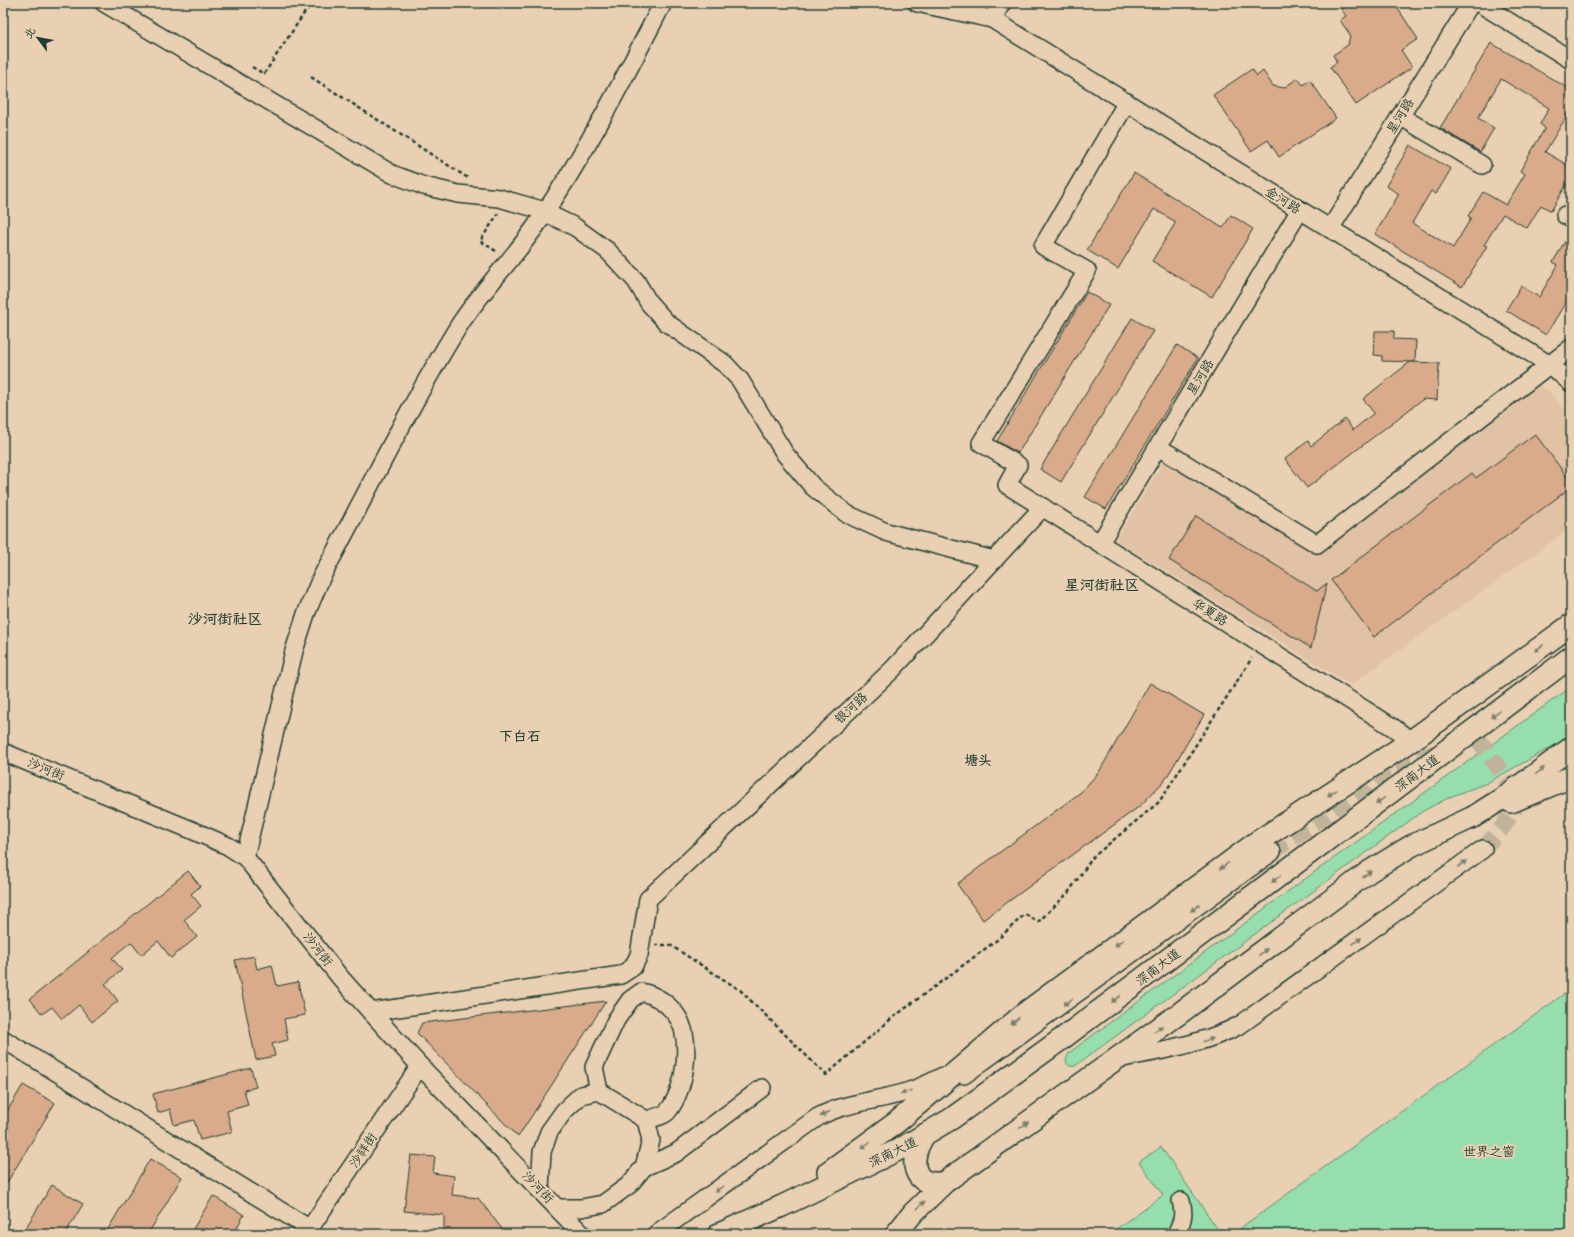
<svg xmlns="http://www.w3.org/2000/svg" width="1574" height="1237" font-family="Sriracha,'LXGW WenKai TC',sans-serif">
	<rect width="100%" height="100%" fill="#ead0b2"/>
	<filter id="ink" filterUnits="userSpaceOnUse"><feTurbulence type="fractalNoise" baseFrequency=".025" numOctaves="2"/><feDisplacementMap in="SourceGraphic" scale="8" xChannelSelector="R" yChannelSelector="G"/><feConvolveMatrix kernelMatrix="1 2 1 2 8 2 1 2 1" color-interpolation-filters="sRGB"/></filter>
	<g filter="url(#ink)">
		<!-- built -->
		<g fill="#e1c2a4">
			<polygon points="633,3 651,3 646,11"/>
			<polygon points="1524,376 1550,392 1571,418 1571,528 1351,685 1116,540 1172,448 1317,536"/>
		</g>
		<!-- green -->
		<g fill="#96dead" stroke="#5a8e70">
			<path d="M1571,687V736L1487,783L1452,796L1423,811L1075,1066C1065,1068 1064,1059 1070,1052L1287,892Z"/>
			<polygon points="1571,989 1571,1234 1232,1234"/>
			<polygon points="1161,1147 1221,1234 1109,1234 1163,1195 1139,1162"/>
		</g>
		<!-- building -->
		<g fill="#d9ab8b" stroke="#1f3d34">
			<polygon points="1350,3 1394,3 1418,39 1401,50 1412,67 1356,105 1330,67 1337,62 1333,55 1348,45 1350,35 1340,20 1346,16 1341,9"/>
			<polygon points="1491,43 1571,90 1571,109 1545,152 1571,167 1571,177 1551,211 1541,205 1527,228 1503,214 1484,245 1487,246 1462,287 1375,234 1399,194 1386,186 1410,145 1451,169 1436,194 1431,191 1412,223 1453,248 1471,218 1468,216 1483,192 1506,205 1525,174 1520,171 1545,128 1540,124 1549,108 1501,79 1478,118 1494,128 1480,152 1440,128"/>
			<polygon points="1252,69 1257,76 1263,71 1273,86 1284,88 1298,78 1303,85 1310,80 1336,118 1279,157 1268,140 1251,151 1213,95"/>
			<polygon points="1134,173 1223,228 1231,215 1253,229 1212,297 1152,261 1176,222 1154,209 1118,269 1087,250"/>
			<polygon points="1571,231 1571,293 1546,335 1506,310 1521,286 1539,297 1558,265 1553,262"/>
			<polygon points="1087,292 1109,305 1018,453 997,441"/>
			<polygon points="1132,318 1153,331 1061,482 1040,469"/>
			<polygon points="1375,331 1394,331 1394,339 1416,340 1415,362 1382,361 1382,356 1374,355"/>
			<polygon points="1177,345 1198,358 1106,509 1085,497"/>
			<polygon points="1410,362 1439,363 1437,400 1423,399 1307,488 1285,459 1308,441 1311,446 1345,419 1353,430 1374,413 1363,399"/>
			<polygon points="1535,434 1571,482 1571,487 1374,637 1331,580 1472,473 1476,478"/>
			<polygon points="1196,516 1317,591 1327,583 1311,648 1169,560"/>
			<polygon points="1150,683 1204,715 1165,780 1140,806 983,920 957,884 1081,792 1099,772"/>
			<polygon points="188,871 200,886 191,894 201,906 184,920 197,937 171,958 158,941 141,955 131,942 121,950 112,958 122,970 105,984 118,1001 92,1022 79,1005 62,1019 52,1007 42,1014 30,999"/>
			<polygon points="254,956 257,969 272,965 277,986 298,982 305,1015 284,1019 288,1040 272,1044 275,1056 256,1060 235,960"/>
			<polygon points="606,1001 518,1137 417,1033 422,1023"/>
			<polygon points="251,1068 256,1087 244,1090 248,1105 227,1111 232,1132 200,1140 194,1120 174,1125 170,1109 158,1113 153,1094"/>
			<polygon points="23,1085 55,1103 3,1189 3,1118"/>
			<polygon points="411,1155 435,1157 433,1173 454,1176 452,1195 478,1198 506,1234 444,1234 444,1215 404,1211"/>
			<polygon points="150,1159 182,1177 148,1234 105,1234"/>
			<polygon points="52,1185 83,1204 65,1234 22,1234"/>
			<polygon points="213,1196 244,1215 233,1234 190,1234"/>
		</g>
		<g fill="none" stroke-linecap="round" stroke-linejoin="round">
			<!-- minor-tunnel -->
			<g stroke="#c1b399" stroke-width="17" stroke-dasharray="17 8" stroke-linecap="butt">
				<polyline points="1477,737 1520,800"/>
				<polyline points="1483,849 1502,828 1520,800 1571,763"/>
				<polyline points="1272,852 1389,770 1440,751"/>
			</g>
			<defs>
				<g id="minor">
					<polyline points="104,3 392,174 424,186 458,194 499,198 538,209 575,227 608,251 636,281 649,303 667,323 725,364 740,380 785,454 813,487 847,514 886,532 994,560"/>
					<polyline points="917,3 992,19 1550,365 1571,383"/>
					<polyline points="1479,3 1571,60"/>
					<polyline points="992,19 1002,3"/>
					<polyline points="1127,102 1043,246 1087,271 981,443 1018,465 1007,485 1394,728 1411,741"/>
					<polyline points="1400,116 1482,165"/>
					<polyline points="1565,215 1571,218"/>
					<polyline points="1330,229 1471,3"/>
					<polyline points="1158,447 1317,544 1571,348"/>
					<polyline points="1100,543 1300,210"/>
					<polyline points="3,752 194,831 228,846 245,857 339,976 371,1012 420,1066 582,1234"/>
					<path d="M245,857L294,651L306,614L321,578C366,495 408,408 458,327C482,290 513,259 538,223C586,153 624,78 663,3"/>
					<polyline points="371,1012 621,975 633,967 639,955 648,899 892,670 1043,507"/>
					<polyline points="3,1039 310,1229"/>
					<path d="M1119,1059C1162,1050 1201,1045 1240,1025L1483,849"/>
					<polyline points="964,1075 1272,852"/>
					<path d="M599,1091L594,1067L616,1020L630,1000L641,992C655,995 665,1001 674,1012C694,1035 686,1089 668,1111C664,1116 653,1118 646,1120"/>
					<polyline points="644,1167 676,1153 762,1088"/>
					<polyline points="540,1189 542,1152 549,1132 564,1111 581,1095 599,1091 646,1120 651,1140 644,1167 629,1185 603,1204 581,1208 559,1208"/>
					<polyline points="306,1234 420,1066"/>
					<path d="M656,1234L818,1117C844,1103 875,1101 903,1093C917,1089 930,1083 943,1076"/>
					<path d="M1176,1234C1182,1222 1185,1215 1181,1201"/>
				</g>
				<g id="major">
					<polyline points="1511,802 1571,777"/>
					<path d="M923,1137C909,1159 911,1189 945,1182"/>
					<polyline points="828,1172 897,1122 1025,1013 1257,842 1411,741 1571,625"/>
					<polyline points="719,1234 782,1206 900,1149 951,1119 1063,1038 1571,657"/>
					<polyline points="896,1234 913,1213 945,1182 1180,1013 1370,871 1411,846 1473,817 1503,798 1571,748"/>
				</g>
			</defs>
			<!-- minor casing -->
			<use href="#minor" stroke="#1f3d34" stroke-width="20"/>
			<!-- major casing -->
			<use href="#major" stroke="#1f3d34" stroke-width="24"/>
			<!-- path -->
			<g stroke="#1f3d34" stroke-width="2.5" stroke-dasharray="4 3" stroke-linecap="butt">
				<polyline points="252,67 264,74 311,3"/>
				<polyline points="311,77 468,178"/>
				<polyline points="496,251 480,241 498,214"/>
				<polyline points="655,945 670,945 740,990 826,1075 891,1019 997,940 1025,914 1038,922 1068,893 1093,857 1159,802 1252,658"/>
			</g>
			<!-- minor -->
			<use href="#minor" stroke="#ead0b2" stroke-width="17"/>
			<!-- major -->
			<use href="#major" stroke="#ead0b2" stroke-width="21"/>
		</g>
		<!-- one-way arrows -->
		<defs><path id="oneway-solid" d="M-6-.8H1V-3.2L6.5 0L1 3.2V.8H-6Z"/></defs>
		<g fill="#7a7f6d">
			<use href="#oneway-solid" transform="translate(1539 648) rotate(144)"/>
			<use href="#oneway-solid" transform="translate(1495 714) rotate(143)"/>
			<use href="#oneway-solid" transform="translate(1540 771) rotate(-36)"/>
			<use href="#oneway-solid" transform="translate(1332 793) rotate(147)"/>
			<use href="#oneway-solid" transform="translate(1380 801) rotate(143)"/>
			<use href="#oneway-solid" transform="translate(1462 864) rotate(-36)"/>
			<use href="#oneway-solid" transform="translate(1224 866) rotate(144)"/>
			<use href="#oneway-solid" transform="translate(1367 874) rotate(-36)"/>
			<use href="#oneway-solid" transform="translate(1276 879) rotate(143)"/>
			<use href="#oneway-solid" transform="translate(1195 908) rotate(144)"/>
			<use href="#oneway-solid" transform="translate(1357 941) rotate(-36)"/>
			<use href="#oneway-solid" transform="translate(1119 943) rotate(144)"/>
			<use href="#oneway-solid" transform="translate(1263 952) rotate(-37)"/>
			<use href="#oneway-solid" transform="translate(1116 999) rotate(143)"/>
			<use href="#oneway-solid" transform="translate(1068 1002) rotate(144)"/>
			<use href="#oneway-solid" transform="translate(1015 1021) rotate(139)"/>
			<use href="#oneway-solid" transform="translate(1158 1029) rotate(-35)"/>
			<use href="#oneway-solid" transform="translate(1208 1040) rotate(-18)"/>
			<use href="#oneway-solid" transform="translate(906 1092) rotate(163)"/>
			<use href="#oneway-solid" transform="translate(825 1114) rotate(153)"/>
			<use href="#oneway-solid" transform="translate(1024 1125) rotate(-36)"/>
			<use href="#oneway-solid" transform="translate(866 1145) rotate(144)"/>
			<use href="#oneway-solid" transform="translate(719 1189) rotate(144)"/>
			<use href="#oneway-solid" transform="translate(921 1205) rotate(-46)"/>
		</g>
	</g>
	<g text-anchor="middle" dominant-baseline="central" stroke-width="4" stroke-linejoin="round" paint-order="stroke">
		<!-- street labels -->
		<g font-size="13" fill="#1f3d34" stroke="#ead0b2">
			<text transform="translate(1400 116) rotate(-58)">星河路</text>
			<text transform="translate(1283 200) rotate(32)">金河路</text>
			<text transform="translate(1200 377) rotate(-59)">星河路</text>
			<text transform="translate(1210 612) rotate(32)">华夏路</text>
			<text transform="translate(851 708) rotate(-43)">银河路</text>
			<text transform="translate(46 769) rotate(22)">沙河街</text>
			<text transform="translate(1417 773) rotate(-37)">深南大道</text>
			<text transform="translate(318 949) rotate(52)">沙河街</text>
			<text transform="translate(1158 967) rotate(-37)">深南大道</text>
			<text transform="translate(363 1150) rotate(-56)">沙祥街</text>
			<text transform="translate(893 1152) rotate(-26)">深南大道</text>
			<text transform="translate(538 1187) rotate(46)">沙河街</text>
		</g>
		<!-- park labels -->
		<g font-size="13" fill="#25453a" stroke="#ead0b2">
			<text x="1489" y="1151">世界之窗</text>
		</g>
		<!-- neighbourhood labels -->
		<g font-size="14" font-weight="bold" fill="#1f3d34" stroke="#ead0b2">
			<text x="520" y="736">下白石</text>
			<text x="978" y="760">塘头</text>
		</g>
		<!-- quarter labels -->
		<g font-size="15" font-weight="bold" fill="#1f3d34" stroke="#ead0b2">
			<text x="1102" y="585">星河街社区</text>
			<text x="225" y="619">沙河街社区</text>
		</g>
	</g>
	<!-- margin -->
	<rect width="1574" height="1237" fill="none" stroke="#ead0b2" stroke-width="16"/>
	<rect x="8" y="8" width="1558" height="1221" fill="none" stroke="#1f3d34" stroke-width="1.5" filter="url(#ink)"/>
	<!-- north arrow -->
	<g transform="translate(38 38) rotate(302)" stroke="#ead0b2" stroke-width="3" paint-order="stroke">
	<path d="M0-3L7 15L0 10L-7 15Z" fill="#1f3d34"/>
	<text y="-6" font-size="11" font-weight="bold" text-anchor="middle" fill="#1f3d34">北</text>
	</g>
</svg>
